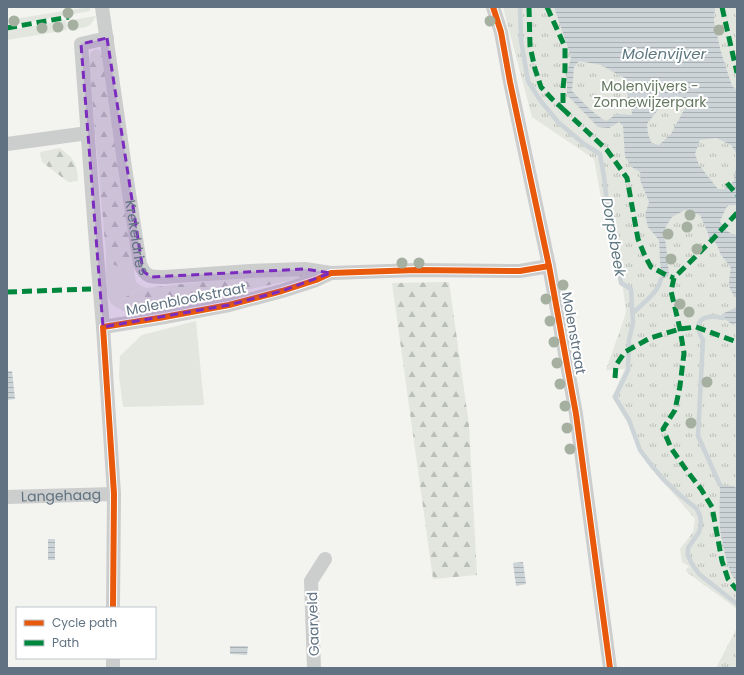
<svg xmlns="http://www.w3.org/2000/svg" width="744" height="675" font-family="Poppins,sans-serif">
	<defs>
		<pattern id="forest-firs" width="22" height="20" patternUnits="userSpaceOnUse"><rect width="22" height="20" fill="#e2e6de"/><path d="M5 1l3.5 6h-7zM16 11l3.5 6h-7z" fill="#bbbfb9"/></pattern>
		<pattern id="park-tufts" width="24" height="20" patternUnits="userSpaceOnUse"><rect width="24" height="20" fill="#e2e6de"/><path d="M3 7l-1-3M5 7V3M7 7l1-3M15 17l-1-3M17 17v-4M19 17l1-3" fill="none" stroke="#bbbfb9"/></pattern>
		<pattern id="water-rules" width="6" height="5" patternUnits="userSpaceOnUse"><rect width="6" height="5" fill="#ccd4d7"/><path d="M0 2.5h6" fill="none" stroke="#a9b0b4"/></pattern>
	</defs>
	<rect width="100%" height="100%" fill="#f3f3f0"/>
	<!-- green -->
	<g fill="#e2e6de">
		<polygon points="90,7 90,11 7,26 7,20"/>
		<path d="M96,16C87,33 85,24 73,31L72,20Z"/>
		<polygon points="66,20 67,30 7,40 7,31"/>
		<path d="M106,254L114,265L124,268L133,264L136,282L140,285L146,288L137,290L121,300L122,310C118,308 114,307 111,303C105,295 106,265 106,254Z"/>
		<polygon points="196,321 204,405 123,407 119,376 120,356 142,335"/>
	</g>
	<!-- forest -->
	<g fill="url(#forest-firs)">
		<polygon points="95,49 100,50 103,55 133,264 124,268 114,265 106,254 89,64 90,53"/>
		<path d="M60,148C75,160 77,163 78,181L68,182L42,162L40,152Z"/>
		<polygon points="291,272 304,275 302,278 198,300 131,316 122,310 121,300 137,290 146,288"/>
		<polygon points="449,282 469,425 477,575 433,579 392,283"/>
	</g>
	<!-- park -->
	<g fill="url(#park-tufts)">
		<polygon points="503,7 737,7 737,611 737,609 688,573 686,571 687,568 690,567 682,562 680,549 693,532 695,519 647,463 634,433 612,397 625,369 606,370 625,316 626,310 622,282 617,263 614,240 604,214 594,159 532,117"/>
		<polygon points="737,628 737,668 716,668"/>
	</g>
	<!-- water -->
	<g fill="url(#water-rules)" fill-rule="evenodd">
		<path d="M554,7H715L714,21L721,52L732,86L737,90V154L731,145L716,138L700,140L695,154L699,165L718,189H724L734,181L737,160V205H730L727,206L720,221C723,229 729,233 737,236V297C726,290 729,279 731,268L721,255L716,243L709,239V236L700,215L685,210L672,217L666,226L664,235L666,245L669,275L664,278L661,279L659,240L648,227L645,215L649,202L640,180L641,173L632,167L625,157L623,126L619,122L609,128L598,127L567,95V74L571,57ZM579,61L601,65L626,79L628,100L631,105L632,115L617,114L606,121C593,114 582,101 572,91L574,67ZM677,96L682,99L685,108L671,134L659,145L652,144L648,134L647,124L666,99Z"/>
		<polygon points="737,307 737,323 733,325 723,318 722,314"/>
		<polygon points="7,371 12,371 15,399 7,400"/>
		<path d="M720,485L734,486L737,489V581C728,576 722,540 720,529C719,515 720,499 720,485Z"/>
		<rect x="48" y="539" width="7" height="21"/>
		<polygon points="523,562 526,584 516,586 513,563"/>
		<polygon points="230,646 248,646 247,655 230,654"/>
	</g>
	<g fill="none" stroke-linecap="round" stroke-linejoin="round">
		<!-- stream -->
		<g stroke="#ccd4d7" stroke-width="4.5">
			<polyline points="520,7 521,40 528,81 540,100 558,122 584,144 600,154 604,177 608,211 615,238 621,283 631,289 633,323 629,340 628,370 615,397 629,420 640,450 652,466 664,480 680,495 697,509 700,516 701,524 699,532 688,548 688,555 691,562 699,574 737,604"/>
			<path d="M633,313C643,303 658,293 661,279"/>
			<path d="M720,485L698,436L703,340C691,320 704,314 723,318"/>
		</g>
		<!-- minor -->
		<g stroke="#cccdcd" stroke-width="14">
			<path id="s1" d="M102,7L124,161L140,264C146,278 151,277 165,277L250,271L305,269L331,273"/>
			<polyline points="493,7 501,32 510,82 549,266 576,414 610,668"/>
			<polyline points="7,144 88,133"/>
			<polyline points="103,327 95,232 81,44 107,38"/>
			<path id="s2" d="M7,497L114,494"/>
			<polyline points="113,608 114,494 103,327 159,318 229,305 282,291 316,280 331,273 417,270 520,271 549,266"/>
			<polyline points="113,668 113,658"/>
			<polyline points="314,668 311,581 325,559"/>
		</g>
		<!-- quiet -->
		<g stroke="#00873e" stroke-width="5" stroke-dasharray="10 5" stroke-linecap="butt">
			<polyline points="529,7 530,46 535,69 541,87 552,99 563,109"/>
			<polyline points="547,7 565,47 565,70 563,88 563,109 607,150 627,178 638,239 645,256 651,267 668,276 674,278"/>
			<polyline points="722,7 737,73"/>
			<polyline points="7,28 69,17"/>
			<polyline points="727,183 737,195"/>
			<polyline points="737,213 711,241 674,278 671,291 680,329 684,353 680,386 675,410 663,429 671,448 687,471 701,489 712,507 722,561 728,579 737,590"/>
			<polyline points="7,292 91,289"/>
			<polyline points="615,378 616,365 625,352 650,338 680,329 696,327 737,342"/>
		</g>
		<defs>
			<g id="cycleway">
				<polyline points="493,7 501,32 510,82 549,266 576,414 610,668"/>
				<polyline points="113,608 114,494 103,327 159,318 229,305 282,291 316,280 331,273 417,270 520,271 549,266"/>
			</g>
		</defs>
		<!-- cycleway casing -->
		<use href="#cycleway" stroke="#fff" stroke-width="8"/>
		<!-- cycleway -->
		<use href="#cycleway" stroke="#e8590c" stroke-width="6"/>
	</g>
	<!-- trees -->
	<g fill="#a5b0a1">
		<circle cx="68" cy="13" r="5.5"/>
		<circle cx="14" cy="21" r="5.5"/>
		<circle cx="490" cy="21" r="5.5"/>
		<circle cx="73" cy="25" r="5.5"/>
		<circle cx="58" cy="27" r="5.5"/>
		<circle cx="42" cy="28" r="5.5"/>
		<circle cx="719" cy="30" r="5.5"/>
		<circle cx="690" cy="215" r="5.5"/>
		<circle cx="687" cy="227" r="5.5"/>
		<circle cx="668" cy="234" r="5.5"/>
		<circle cx="697" cy="249" r="5.5"/>
		<circle cx="671" cy="259" r="5.5"/>
		<circle cx="402" cy="263" r="5.5"/>
		<circle cx="419" cy="263" r="5.5"/>
		<circle cx="563" cy="285" r="5.5"/>
		<circle cx="546" cy="299" r="5.5"/>
		<circle cx="680" cy="304" r="5.5"/>
		<circle cx="689" cy="312" r="5.5"/>
		<circle cx="550" cy="321" r="5.5"/>
		<circle cx="554" cy="342" r="5.5"/>
		<circle cx="557" cy="363" r="5.5"/>
		<circle cx="707" cy="382" r="5.5"/>
		<circle cx="560" cy="384" r="5.5"/>
		<circle cx="565" cy="406" r="5.5"/>
		<circle cx="691" cy="423" r="5.5"/>
		<circle cx="567" cy="428" r="5.5"/>
		<circle cx="570" cy="449" r="5.5"/>
	</g>
	<!-- marked area -->
	<path fill="#7b2cbf" fill-opacity="0.2" stroke="#7b2cbf" stroke-width="3" stroke-dasharray="8 5" stroke-linejoin="round" d="M107,38L143,271L151,277L305,269L331,273L282,291L229,305L103,327L81,44Z"/>
	<g text-anchor="middle" dominant-baseline="central" stroke-width="4" stroke-linejoin="round" paint-order="stroke">
		<!-- park labels -->
		<g font-size="14" fill="#657960" stroke="#fff">
			<text x="650" y="86">Molenvijvers -<tspan x="650" dy="16">Zonnewijzerpark</tspan></text>
		</g>
		<!-- street labels -->
		<g font-size="14" fill="#617382" stroke="#fff">
			<text stroke="none"><textPath href="#s1" startOffset="233">Krekeldries</textPath></text>
			<text transform="translate(186 299) rotate(-11)">Molenblookstraat</text>
			<text transform="translate(574 333) rotate(80)">Molenstraat</text>
			<text stroke="none"><textPath href="#s2" startOffset="54">Langehaag</textPath></text>
			<text transform="translate(313 624) rotate(-92)">Gaarveld</text>
		</g>
		<!-- water labels -->
		<g font-size="15" font-style="italic" fill="#5c767f" stroke="#fff">
			<text x="664" y="53">Molenvijver</text>
			<text transform="translate(614 237) rotate(80)">Dorpsbeek</text>
		</g>
	</g>
	<!-- border -->
	<rect width="744" height="675" fill="none" stroke="#617382" stroke-width="16"/>
	<!-- legend -->
	<rect x="16" y="607" width="140" height="52" fill="#ffffff" stroke="#c0c7cd"/>
	<rect x="24" y="620" width="20" height="6" fill="#e8590c" stroke="#c0c7cd"/>
	<text x="52" y="627" font-size="12" fill="#617382">Cycle path</text>
	<rect x="24" y="640" width="20" height="6" fill="#00873e" stroke="#c0c7cd"/>
	<text x="52" y="647" font-size="12" fill="#617382">Path</text>
</svg>
